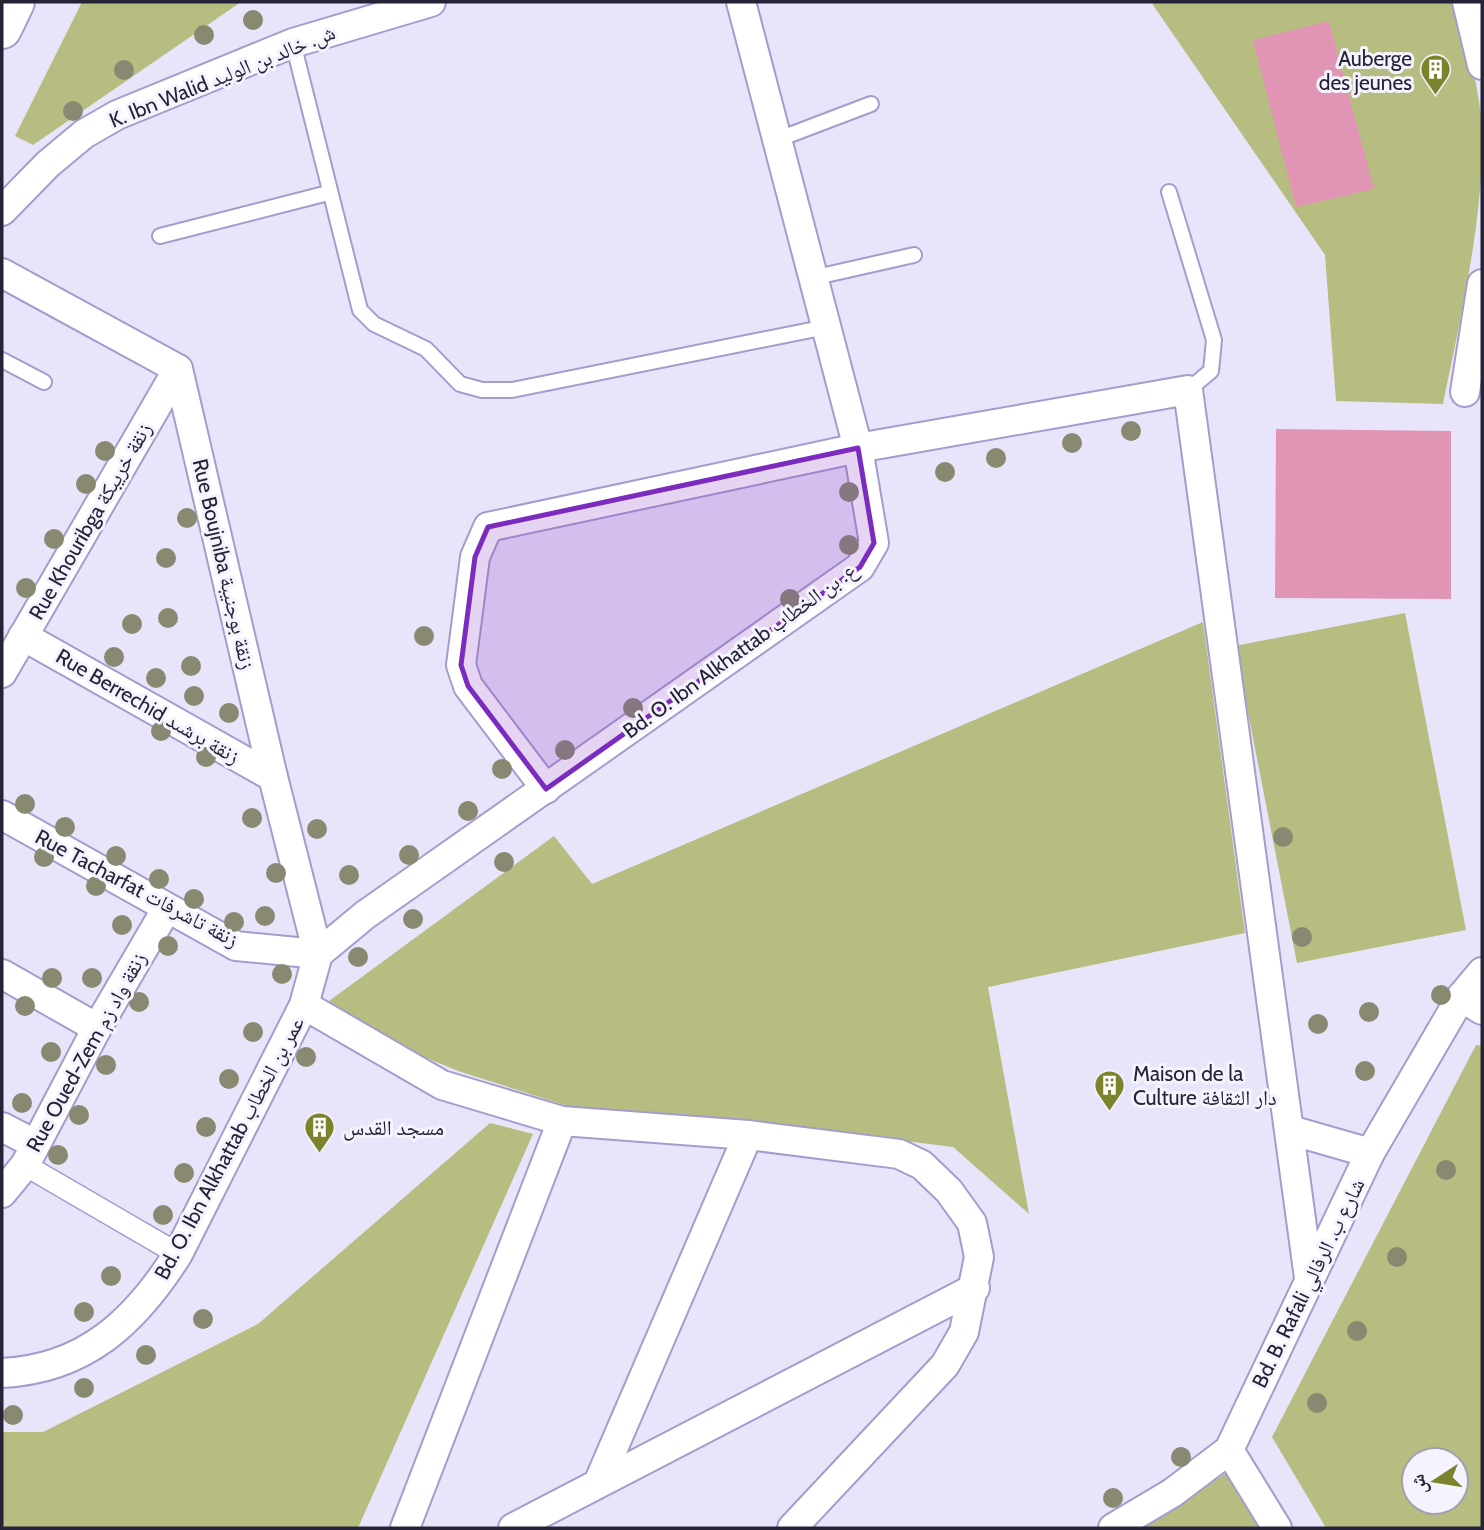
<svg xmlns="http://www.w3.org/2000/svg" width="1484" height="1530" font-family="Cabin,'Noto Naskh Arabic',sans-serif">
	<rect width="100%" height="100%" fill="#e8e4fa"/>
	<!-- green -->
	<g fill="#b7bd81" fill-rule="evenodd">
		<polygon points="82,2 241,2 33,145 15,136"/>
		<path d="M1154,2H1454C1466,43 1481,89 1482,133C1484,218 1460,320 1443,404L1336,401L1325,255L1153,5Z"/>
		<polygon points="1405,613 1466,930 1297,963 1235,646"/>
		<polygon points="1203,622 1245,933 988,987 1029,1214 953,1147 754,1122 694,1120 574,1108 461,1072 409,1051 325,1004 554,836 592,884"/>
		<path d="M1476,1045L1482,1046V1528H1326L1272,1437ZM1456,1460V1502H1414V1460Z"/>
		<polygon points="490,1123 533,1134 358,1528 2,1528 2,1432 43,1432 258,1324"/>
		<polygon points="1231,1470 1259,1528 1140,1528"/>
	</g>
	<!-- water -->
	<g fill="#e195b5">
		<polygon points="1329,21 1374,189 1296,207 1253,40"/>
		<polygon points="1276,429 1451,431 1451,599 1275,598"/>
	</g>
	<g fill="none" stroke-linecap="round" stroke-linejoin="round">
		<defs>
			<g id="service">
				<polyline points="293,43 360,310 374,324 426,349 460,384 482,390 512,390 826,327"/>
				<polyline points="779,139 871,104"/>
				<polyline points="1169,192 1214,340 1211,371 1188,390"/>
				<polyline points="160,236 328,193"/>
				<polyline points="812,278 914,255"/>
				<polyline points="2,360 44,382"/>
			</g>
			<polyline id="pedestrian" points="25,1165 178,1254"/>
			<g id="minor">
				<polyline points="1467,2 1482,65"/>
				<polyline points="2,211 48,164 84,134 117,115 293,43 431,2"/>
				<polyline points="2,273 178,369 273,777 318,954"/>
				<polyline points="1465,392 1482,284"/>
				<polyline points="23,636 273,777"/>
				<polyline points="2,673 178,369"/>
				<polyline points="546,789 468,686 461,665 475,557 488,527 858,448 1188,390 1309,1278"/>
				<polyline points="2,815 236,946 318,954"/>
				<polyline points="318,954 365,915 860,567 874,543 858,448 741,2"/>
				<polyline points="2,974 97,1028"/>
				<polyline points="1461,997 1482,1010"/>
				<polyline points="304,1005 442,1085 562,1121 748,1135 899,1154 922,1165 949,1191 972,1223 979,1257 964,1332 945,1365 792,1528"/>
				<polyline points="2,1127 35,1144"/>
				<polyline points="1290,1130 1370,1153"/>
				<polyline points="2,1193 25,1165 97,1028 167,908"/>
				<path d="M2,1373C85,1369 135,1322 178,1254L304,1005L318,954"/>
				<polyline points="1229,1450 1277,1528"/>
				<polyline points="599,1481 748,1135"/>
				<polyline points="405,1528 562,1121"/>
				<polyline points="513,1528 975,1288"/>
				<polyline points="1113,1528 1172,1493 1229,1450 1370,1153 1461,997 1482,972"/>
			</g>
			<polyline id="secondary" points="2,29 15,2"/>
		</defs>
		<!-- service casing -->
		<use href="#service" stroke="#a59cce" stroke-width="18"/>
		<!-- pedestrian casing -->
		<use href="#pedestrian" stroke="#a59cce" stroke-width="24"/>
		<!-- minor casing -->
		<use href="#minor" stroke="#a59cce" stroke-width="32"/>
		<!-- secondary casing -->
		<use href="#secondary" stroke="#a59cce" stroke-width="42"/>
		<!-- service -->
		<use href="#service" stroke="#fff" stroke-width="14"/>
		<!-- pedestrian -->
		<use href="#pedestrian" stroke="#fff" stroke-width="21"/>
		<!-- minor -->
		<use href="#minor" stroke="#fff" stroke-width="28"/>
		<!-- secondary -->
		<use href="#secondary" stroke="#fff" stroke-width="38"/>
	</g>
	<!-- trees -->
	<g fill="#898971">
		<circle cx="253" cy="20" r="10"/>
		<circle cx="204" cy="35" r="10"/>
		<circle cx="124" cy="70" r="10"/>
		<circle cx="73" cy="111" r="10"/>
		<circle cx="1131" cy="431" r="10"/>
		<circle cx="1072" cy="443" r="10"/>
		<circle cx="105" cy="451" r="10"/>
		<circle cx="996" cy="458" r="10"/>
		<circle cx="945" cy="472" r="10"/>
		<circle cx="86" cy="484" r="10"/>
		<circle cx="849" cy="492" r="10"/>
		<circle cx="187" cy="518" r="10"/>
		<circle cx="54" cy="539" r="10"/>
		<circle cx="849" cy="545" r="10"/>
		<circle cx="166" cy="558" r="10"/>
		<circle cx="26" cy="588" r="10"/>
		<circle cx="790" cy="599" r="10"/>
		<circle cx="168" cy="618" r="10"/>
		<circle cx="132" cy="624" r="10"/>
		<circle cx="424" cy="636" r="10"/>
		<circle cx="114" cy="657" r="10"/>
		<circle cx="191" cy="666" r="10"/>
		<circle cx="156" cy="678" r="10"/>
		<circle cx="194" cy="696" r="10"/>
		<circle cx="633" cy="708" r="10"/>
		<circle cx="229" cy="713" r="10"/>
		<circle cx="161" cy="731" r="10"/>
		<circle cx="565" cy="750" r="10"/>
		<circle cx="206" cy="757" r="10"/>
		<circle cx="502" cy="769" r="10"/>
		<circle cx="25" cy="804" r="10"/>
		<circle cx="468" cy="811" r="10"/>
		<circle cx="252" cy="818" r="10"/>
		<circle cx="65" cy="827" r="10"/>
		<circle cx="317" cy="829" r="10"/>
		<circle cx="1283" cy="837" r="10"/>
		<circle cx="409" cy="855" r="10"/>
		<circle cx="116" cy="856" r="10"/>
		<circle cx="44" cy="857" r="10"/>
		<circle cx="504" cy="862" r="10"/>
		<circle cx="276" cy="873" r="10"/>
		<circle cx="349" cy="875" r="10"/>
		<circle cx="159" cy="879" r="10"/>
		<circle cx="96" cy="886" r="10"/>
		<circle cx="194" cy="899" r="10"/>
		<circle cx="265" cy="916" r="10"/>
		<circle cx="413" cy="919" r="10"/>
		<circle cx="234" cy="922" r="10"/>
		<circle cx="122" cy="925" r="10"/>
		<circle cx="1302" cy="937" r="10"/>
		<circle cx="168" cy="946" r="10"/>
		<circle cx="358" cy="957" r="10"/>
		<circle cx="282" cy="974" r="10"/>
		<circle cx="52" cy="978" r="10"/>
		<circle cx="92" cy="978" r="10"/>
		<circle cx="1441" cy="995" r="10"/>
		<circle cx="139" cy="1002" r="10"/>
		<circle cx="25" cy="1006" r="10"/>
		<circle cx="1369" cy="1012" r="10"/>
		<circle cx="1318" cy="1024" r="10"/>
		<circle cx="253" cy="1032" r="10"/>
		<circle cx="51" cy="1052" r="10"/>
		<circle cx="306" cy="1057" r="10"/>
		<circle cx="106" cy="1065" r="10"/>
		<circle cx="1365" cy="1071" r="10"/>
		<circle cx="229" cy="1079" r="10"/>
		<circle cx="22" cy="1103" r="10"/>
		<circle cx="79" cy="1115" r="10"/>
		<circle cx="206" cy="1127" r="10"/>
		<circle cx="58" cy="1155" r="10"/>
		<circle cx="1446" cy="1170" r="10"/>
		<circle cx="184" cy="1173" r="10"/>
		<circle cx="163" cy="1215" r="10"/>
		<circle cx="1397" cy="1257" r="10"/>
		<circle cx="111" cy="1276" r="10"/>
		<circle cx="84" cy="1312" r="10"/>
		<circle cx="203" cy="1319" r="10"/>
		<circle cx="1357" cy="1331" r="10"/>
		<circle cx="146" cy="1355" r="10"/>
		<circle cx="84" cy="1388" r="10"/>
		<circle cx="1317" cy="1403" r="10"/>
		<circle cx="13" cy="1415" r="10"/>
		<circle cx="1181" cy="1457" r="10"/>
		<circle cx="1113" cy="1498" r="10"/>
	</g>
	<!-- marked area -->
	<path fill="#7b2cbf" fill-opacity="0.2" stroke="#7b2cbf" stroke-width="5" stroke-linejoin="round" d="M858,448L874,543L860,567L546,789L468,686L461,665L475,557L488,527Z"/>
	<!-- icons -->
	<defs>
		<symbol id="building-pin" viewBox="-11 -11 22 30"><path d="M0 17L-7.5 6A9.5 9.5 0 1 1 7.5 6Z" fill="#7d832d" stroke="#f5f3fe"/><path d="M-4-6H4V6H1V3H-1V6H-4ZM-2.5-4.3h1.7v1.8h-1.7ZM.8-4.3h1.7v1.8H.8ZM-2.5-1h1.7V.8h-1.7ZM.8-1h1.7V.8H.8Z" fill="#fff"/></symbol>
	</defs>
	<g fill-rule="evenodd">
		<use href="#building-pin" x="1418" y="52" width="35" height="47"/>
		<use href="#building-pin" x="1092" y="1068" width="35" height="47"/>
		<use href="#building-pin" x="302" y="1110" width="35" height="47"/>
	</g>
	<g text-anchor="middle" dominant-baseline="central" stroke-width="6" stroke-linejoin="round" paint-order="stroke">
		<!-- poi labels -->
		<g font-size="21" fill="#272337" stroke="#f5f3fe" text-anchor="start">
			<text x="1412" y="58" text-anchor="end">Auberge<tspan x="1412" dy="24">des jeunes</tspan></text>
			<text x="1133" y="1073">Maison de la<tspan x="1133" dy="24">Culture دار الثقافة</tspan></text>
			<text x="343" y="1127">مسجد القدس</text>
		</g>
		<!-- street labels -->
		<g font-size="21" fill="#272337" stroke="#f5f3fe">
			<text transform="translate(222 76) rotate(-22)">K. Ibn Walid ش. خالد بن الوليد</text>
			<text transform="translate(90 521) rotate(-60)">Rue Khouribga زنقة خريبكة</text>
			<text transform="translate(224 564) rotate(77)">Rue Boujniba زنقة بوجنيبة</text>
			<text transform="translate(740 650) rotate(-36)">Bd. O. Ibn Alkhattab ع. بن الخطاب</text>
			<text transform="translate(148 706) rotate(30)">Rue Berrechid زنقة برشىد</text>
			<text transform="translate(137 888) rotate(28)">Rue Tacharfat زنقة تاشرفات</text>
			<text transform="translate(86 1052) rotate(-61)">Rue Oued-Zem زنقة واد زم</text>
			<text transform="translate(229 1148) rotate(-62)">Bd. O. Ibn Alkhattab عمر بن الخطاب</text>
			<text transform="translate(1308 1283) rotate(-64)">Bd. B. Rafali شارع ب. الرفالي</text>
		</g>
	</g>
	<!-- border -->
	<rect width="1484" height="1530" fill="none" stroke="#272337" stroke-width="7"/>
	<!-- north arrow -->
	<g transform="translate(1435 1481) rotate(258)"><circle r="33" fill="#f5f3fe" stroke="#a3a0ae" stroke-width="2"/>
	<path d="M0-5L12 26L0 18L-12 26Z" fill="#7d832d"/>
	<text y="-10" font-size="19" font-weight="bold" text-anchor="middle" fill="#272337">ش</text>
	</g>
</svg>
